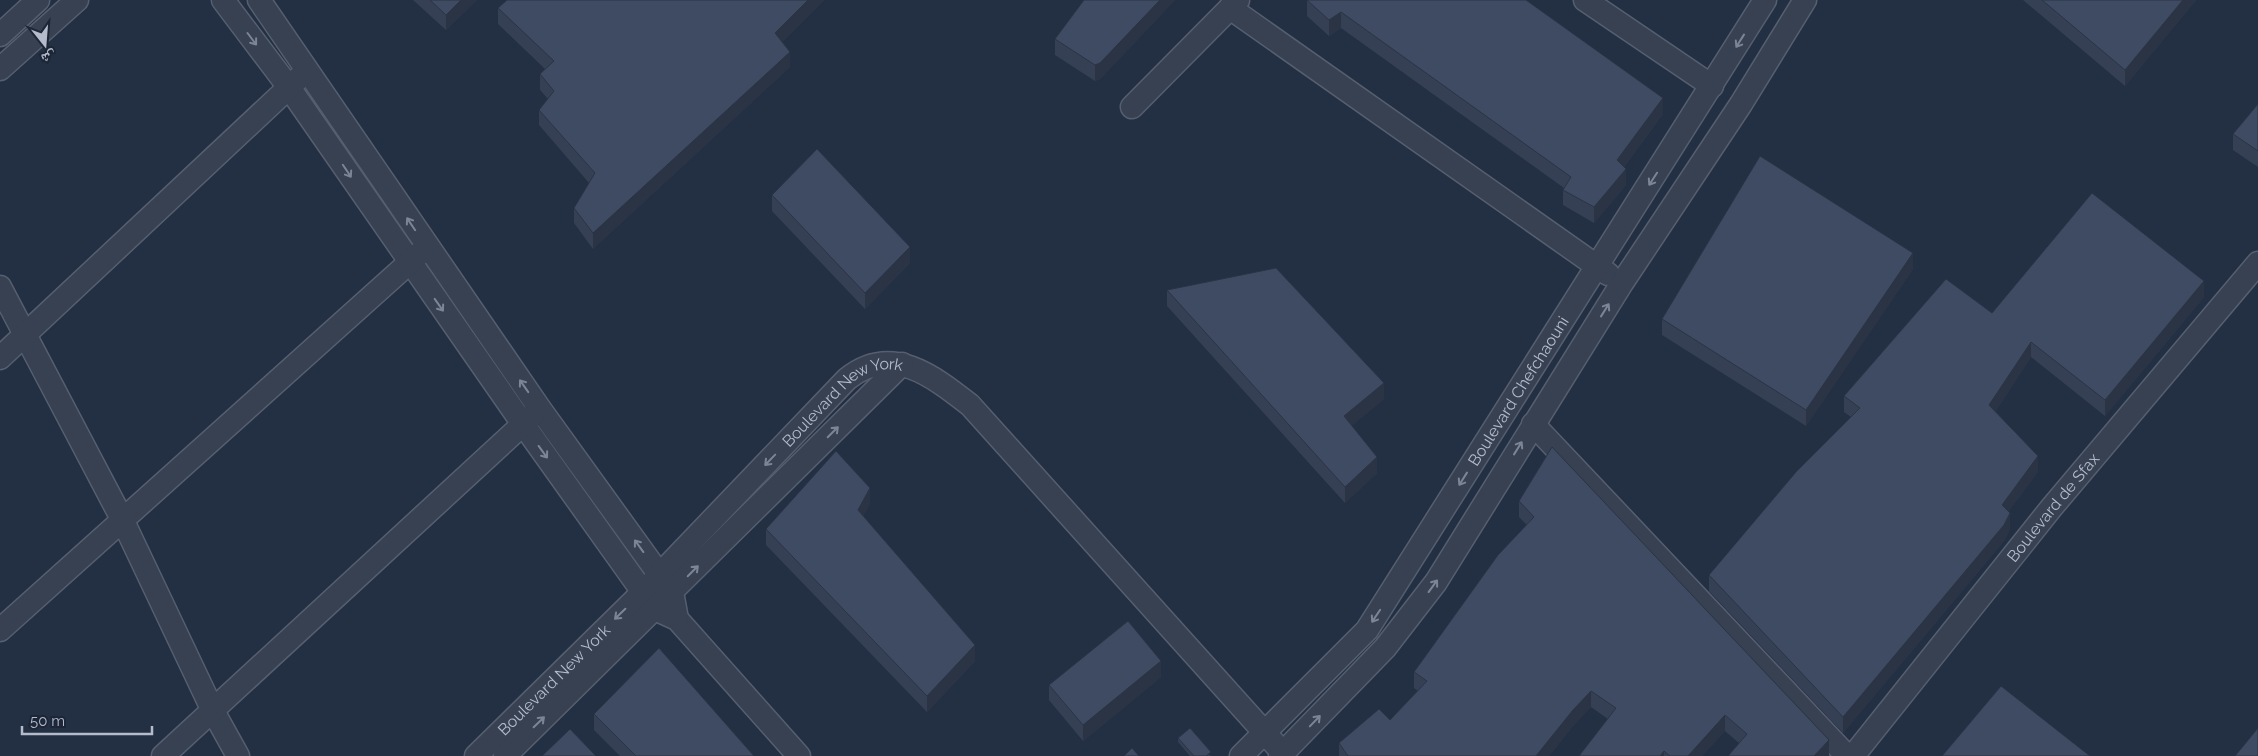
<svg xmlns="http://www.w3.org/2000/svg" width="2258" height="756" font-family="Raleway,'Noto Naskh Arabic',sans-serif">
	<rect width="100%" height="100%" fill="#232f43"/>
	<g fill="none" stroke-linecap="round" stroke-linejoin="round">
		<defs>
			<g id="minor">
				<polyline points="223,0 288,86 523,424 655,609 677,619 799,756"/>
				<polyline points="259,0 540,409 672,592 677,619"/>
				<polyline points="1585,0 1712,86"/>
				<polyline points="1230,8 1608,274"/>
				<polyline points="0,35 38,0"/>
				<polyline points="0,69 77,0"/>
				<polyline points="1132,107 1238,0"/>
				<polyline points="0,287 122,519 213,711 238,756"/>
				<polyline points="0,358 300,77"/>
				<polyline points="1533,424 1847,756"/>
				<polyline points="0,630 420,253"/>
				<polyline points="163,756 533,415"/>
				<path id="s1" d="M476,756L643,592L847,379C891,343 933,376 970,405L1283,753"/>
				<polyline points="505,756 902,364"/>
				<path id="s2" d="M1241,756L1367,630L1765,0"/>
				<polyline points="1280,756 1385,648 1436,582 1622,283 1741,104 1805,0"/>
				<path id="s3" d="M1853,756L2052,507L2258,263"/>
			</g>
		</defs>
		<!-- minor casing -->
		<use href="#minor" stroke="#555f6f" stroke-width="25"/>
		<!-- minor -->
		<use href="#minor" stroke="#374152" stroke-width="22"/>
	</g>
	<!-- wall -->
	<g fill="#354055">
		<polygon points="413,0 477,0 446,30"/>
		<polygon points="824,0 782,42 790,67 593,249 574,223 574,208 589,183 539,125 539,110 548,99 540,90 540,74 545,69 498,24 498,8"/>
		<polygon points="1084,0 1175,0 1100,79 1095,81 1055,55 1055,39"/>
		<polygon points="1307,0 1663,114 1624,167 1626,185 1594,223 1563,205 1563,190 1564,188 1341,28 1329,36 1307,16"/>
		<polygon points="2023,0 2196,0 2125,86"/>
		<polygon points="2258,104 2258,167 2233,150 2233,134"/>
		<polygon points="772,195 910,263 865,309 772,211"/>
		<polygon points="1913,269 1806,426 1662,335 1662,319"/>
		<polygon points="1167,290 1384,399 1351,426 1377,473 1345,503 1167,306"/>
		<polygon points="2204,297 2105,416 2031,357 1995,412 2038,472 2008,512 2010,529 2004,541 1843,733 1709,591 1709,575 1851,417 1844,412 1844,396 1992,313"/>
		<polygon points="1519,501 1829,756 1739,743 1725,731 1702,756 1579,756 1608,719 1591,707 1573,726 1549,756 1339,756 1339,743 1390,720 1418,691 1414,688 1414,672 1527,525 1519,517"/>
		<polygon points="870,504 863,516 975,661 927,712 766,545 766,529"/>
		<polygon points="1161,677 1083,741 1049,700 1049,685"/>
		<polygon points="594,714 754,756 620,756 594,730"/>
		<polygon points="1178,738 1211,756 1190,756 1178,742"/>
	</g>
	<!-- shaded-wall -->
	<g fill="#2b3445">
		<polygon points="461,0 477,0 446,30 446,15"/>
		<polygon points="808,0 824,0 775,49 775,33"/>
		<polygon points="1160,0 1175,0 1100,79 1095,81 1095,65"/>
		<polygon points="2183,0 2196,0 2125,86 2125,70"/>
		<polygon points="1341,12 1341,28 1329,36 1329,20"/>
		<polygon points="790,52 790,67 593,249 593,233"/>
		<polygon points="1663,98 1663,114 1617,176 1617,160"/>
		<polygon points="1626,169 1626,185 1594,223 1594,207"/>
		<polygon points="910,247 910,263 865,309 865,293"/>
		<polygon points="1913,253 1913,269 1806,426 1806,410"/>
		<polygon points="2204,281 2204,297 2105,416 2105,400"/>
		<polygon points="2031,342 2031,357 1989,421 1989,405"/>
		<polygon points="1384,383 1384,399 1344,432 1344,416"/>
		<polygon points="2038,456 2038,472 2002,520 2002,505"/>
		<polygon points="1377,457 1377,473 1345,503 1345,487"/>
		<polygon points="870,488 870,504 858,526 858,510"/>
		<polygon points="2010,513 2010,529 2004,541 1843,733 1843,717"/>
		<polygon points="975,645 975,661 927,712 927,696"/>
		<polygon points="1161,661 1161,677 1083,741 1083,725"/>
		<polygon points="1591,691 1591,707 1573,726 1549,756 1536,756 1573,710"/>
		<polygon points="1725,715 1725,731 1702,756 1688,756"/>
		<polygon points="1829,740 1829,756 1814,756"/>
		<polygon points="1664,751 1664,756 1660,756"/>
	</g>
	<!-- building -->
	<g fill="#3e4b63" stroke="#2b3445">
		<polygon points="430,0 461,0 446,15"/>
		<polygon points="507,0 808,0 775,33 790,52 593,233 574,208 595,173 539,110 554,91 540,74 554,61 498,8"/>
		<polygon points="1084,0 1160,0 1100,63 1095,65 1055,39"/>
		<polygon points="1307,0 1526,0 1663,98 1617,160 1626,169 1594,207 1563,190 1571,177 1341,12 1329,20"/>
		<polygon points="2042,0 2183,0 2125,70"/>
		<polygon points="2258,104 2258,151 2233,134"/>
		<polygon points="817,149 910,247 865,293 772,195"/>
		<polygon points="1760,156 1913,253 1806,410 1662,319"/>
		<polygon points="2092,193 2204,281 2105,400 2031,342 1989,405 2038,456 2002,505 2010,513 2004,525 1843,717 1709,575 1796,472 1860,408 1844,396 1946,279 1992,313"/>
		<polygon points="1276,268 1384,383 1344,416 1377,457 1345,487 1167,290"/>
		<polygon points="1552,447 1829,740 1814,756 1728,756 1747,734 1725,715 1688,756 1670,756 1664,751 1660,756 1579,756 1616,708 1591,691 1573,710 1536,756 1348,756 1339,743 1379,709 1390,720 1427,681 1414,672 1498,555 1534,517 1519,501"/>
		<polygon points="836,451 870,488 858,510 975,645 927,696 766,529"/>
		<polygon points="1128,621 1161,661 1083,725 1049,685"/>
		<polygon points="659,648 754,756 636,756 594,714"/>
		<polygon points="2001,686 2090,756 1942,756"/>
		<polygon points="1190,728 1211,752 1206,756 1194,756 1178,738"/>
		<polygon points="2258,728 2258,756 2235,756"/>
		<polygon points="570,729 596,756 542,756"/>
		<polygon points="1132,748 1139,756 1124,756"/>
	</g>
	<!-- one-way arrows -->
	<defs><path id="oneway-shaft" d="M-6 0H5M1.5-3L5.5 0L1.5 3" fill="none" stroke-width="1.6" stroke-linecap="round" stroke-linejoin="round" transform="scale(1.25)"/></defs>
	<g stroke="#7c8595">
		<use href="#oneway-shaft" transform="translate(252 39) rotate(53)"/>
		<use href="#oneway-shaft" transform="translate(1740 41) rotate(122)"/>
		<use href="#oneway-shaft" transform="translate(347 171) rotate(56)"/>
		<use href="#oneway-shaft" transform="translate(1653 179) rotate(123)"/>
		<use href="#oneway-shaft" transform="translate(411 224) rotate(-124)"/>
		<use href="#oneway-shaft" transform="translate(439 305) rotate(55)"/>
		<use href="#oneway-shaft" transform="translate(1605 310) rotate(-58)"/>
		<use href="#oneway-shaft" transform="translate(524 386) rotate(-125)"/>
		<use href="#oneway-shaft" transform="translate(833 432) rotate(-45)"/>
		<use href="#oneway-shaft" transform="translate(1518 448) rotate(-58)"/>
		<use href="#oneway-shaft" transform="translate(543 452) rotate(54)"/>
		<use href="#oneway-shaft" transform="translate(770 460) rotate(134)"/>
		<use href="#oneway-shaft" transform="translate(1463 479) rotate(122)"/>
		<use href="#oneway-shaft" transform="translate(639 546) rotate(-126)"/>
		<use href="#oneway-shaft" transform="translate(693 571) rotate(-45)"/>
		<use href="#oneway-shaft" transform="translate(1433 586) rotate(-54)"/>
		<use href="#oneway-shaft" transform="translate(620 614) rotate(136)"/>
		<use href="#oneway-shaft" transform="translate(1376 616) rotate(124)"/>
		<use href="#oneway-shaft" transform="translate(1315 721) rotate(-46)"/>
		<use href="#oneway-shaft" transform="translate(539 722) rotate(-44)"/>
	</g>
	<g text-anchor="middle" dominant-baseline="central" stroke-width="4.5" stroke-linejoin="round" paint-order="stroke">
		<!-- street labels -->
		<g font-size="16" fill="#b4bccc" stroke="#1c2637">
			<text stroke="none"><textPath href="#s2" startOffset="461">Boulevard Chefchaouni</textPath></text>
			<text stroke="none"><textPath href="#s1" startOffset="514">Boulevard New York</textPath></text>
			<text stroke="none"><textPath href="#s3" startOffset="319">Boulevard de Sfax</textPath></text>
			<text stroke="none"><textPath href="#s1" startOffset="109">Boulevard New York</textPath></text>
		</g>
	</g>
	<!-- north arrow -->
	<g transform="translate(45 45) rotate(163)" stroke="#1c2637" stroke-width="4" paint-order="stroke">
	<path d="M0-4L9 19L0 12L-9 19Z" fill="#b4bccc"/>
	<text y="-8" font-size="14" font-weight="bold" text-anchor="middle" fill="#b4bccc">ش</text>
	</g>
	<!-- scale -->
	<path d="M22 726v8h130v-8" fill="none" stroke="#b4bccc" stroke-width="2.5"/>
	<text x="30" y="726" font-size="15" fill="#b4bccc" stroke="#1c2637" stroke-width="4" paint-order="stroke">50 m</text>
</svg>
